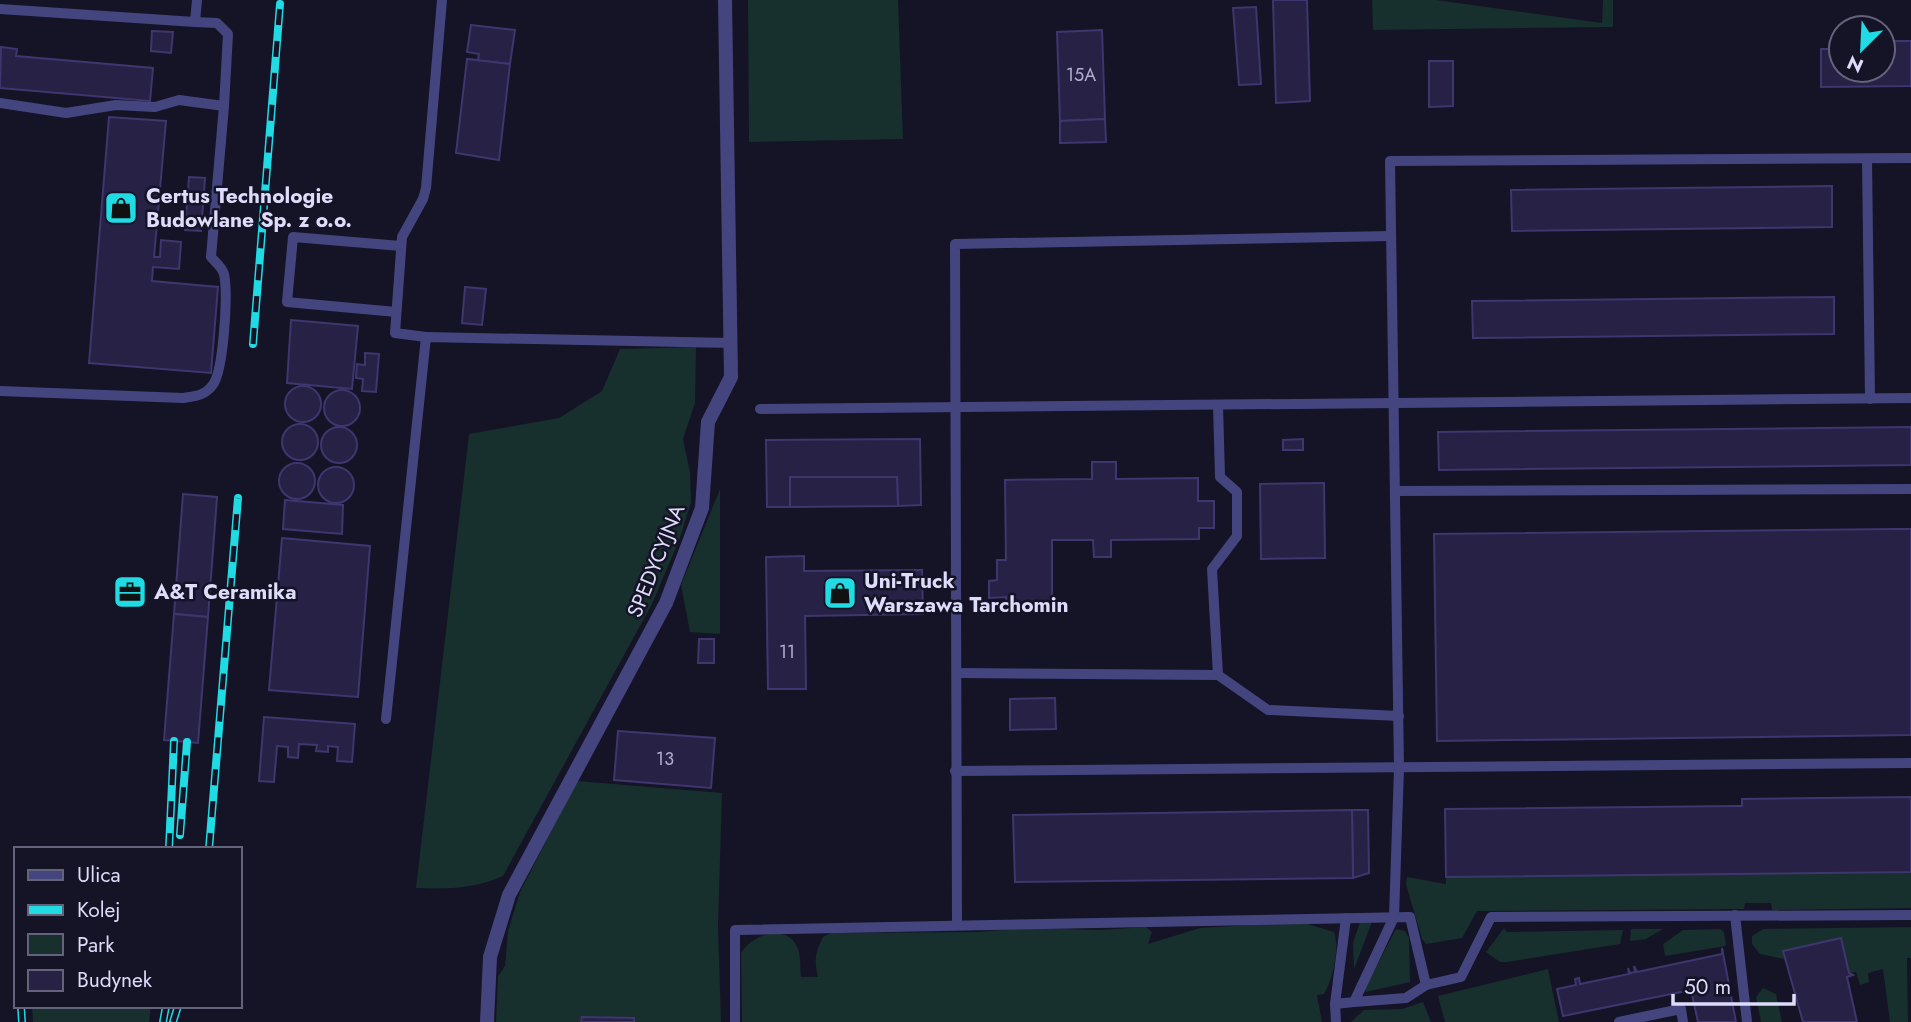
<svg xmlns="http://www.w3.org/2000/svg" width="1911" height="1022" font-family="Jost,sans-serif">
	<rect width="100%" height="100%" fill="#151326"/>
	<!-- green -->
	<g fill="#172f2d">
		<polygon points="748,0 898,0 903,139 749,142"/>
		<polygon points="1372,0 1436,0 1602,23 1603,0 1613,0 1613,27 1373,30"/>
		<path d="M696,347L695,403L683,439L690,472L691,502L680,538L652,604L503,876C474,889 447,889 416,888L469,434L559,418L602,391L620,349Z"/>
		<polygon points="720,489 720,634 690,632 681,585"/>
		<polygon points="577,781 722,793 718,926 721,1022 496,1022 498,976 505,966 508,931 520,892"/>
		<polygon points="1911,872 1911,908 1772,910 1771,903 1745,903 1744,909 1477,911 1462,938 1426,944 1422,939 1406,884 1407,877 1446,884 1446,877"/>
		<path d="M1301,922L1334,932C1340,950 1333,978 1324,994L1317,995L1322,1022H742L741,953C752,934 788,922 798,949C801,957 800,968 801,977H818C814,961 815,952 823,937L831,933L977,932L1028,928L1100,930L1146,927L1152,932L1148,944L1200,928Z"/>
		<polygon points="1360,922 1372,922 1354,969 1353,943"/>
		<polygon points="1911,927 1911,958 1907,958 1908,1022 1890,1022 1883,969 1868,973 1869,982 1860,985 1856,972 1849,973 1841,938 1783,951 1784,959 1760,954 1752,944 1752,936 1763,929"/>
		<polygon points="1504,928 1507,932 1623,930 1620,944 1507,962 1500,962 1486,952"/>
		<polygon points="1396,929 1405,931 1409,938 1410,982 1366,992 1365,988"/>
		<polygon points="1631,929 1663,929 1646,939 1630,941"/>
		<polygon points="1720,929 1724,932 1726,946 1665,956 1663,944 1683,930"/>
		<polygon points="1548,969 1559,1022 1445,1022 1438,996"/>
		<polygon points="1763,988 1776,994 1782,1022 1761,1022 1756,997"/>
		<polygon points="1423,1002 1431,1022 1351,1022 1364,1010 1402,1009"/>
		<polygon points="32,1006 151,1006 149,1022 33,1022"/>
	</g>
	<!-- building -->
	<g fill="#262145" stroke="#3e366e" stroke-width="2">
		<polygon points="1273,0 1307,0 1310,101 1276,103"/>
		<polygon points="1256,7 1261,84 1239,85 1233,8"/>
		<polygon points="471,25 515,30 510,64 467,59 478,60 479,54 467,52"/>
		<polygon points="1102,30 1105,119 1060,121 1057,32"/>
		<polygon points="152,31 173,32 171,53 151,51"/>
		<polygon points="1883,41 1911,41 1911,86 1821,87 1821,49 1841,49 1841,70 1883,70"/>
		<polygon points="1,47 17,49 16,56 153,68 150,101 0,88"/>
		<polygon points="467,59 510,64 499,160 456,153"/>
		<polygon points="1429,61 1453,61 1453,106 1429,107"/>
		<polygon points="109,117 166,121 154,257 160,257 161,240 181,242 179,269 153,267 152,281 218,287 211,373 89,363"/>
		<polygon points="1105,119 1106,142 1060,143 1060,121"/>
		<polygon points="189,177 205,178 201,231 185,230"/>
		<polygon points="1832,186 1832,227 1512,231 1511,190"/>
		<polygon points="465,287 486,289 482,325 462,323"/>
		<polygon points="1834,297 1834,334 1473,338 1472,301"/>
		<polygon points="291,320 358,326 352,389 287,383"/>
		<polygon points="365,353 379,354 376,392 362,391 363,379 356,378 357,364 365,365"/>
		<circle cx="303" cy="404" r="18"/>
		<circle cx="342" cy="408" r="18"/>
		<circle cx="300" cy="442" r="18"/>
		<polygon points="1911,427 1911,465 1439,470 1438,432"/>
		<circle cx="339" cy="445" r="18"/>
		<polygon points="920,439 921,505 898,506 897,477 790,477 790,507 767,507 766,440"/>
		<polygon points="1303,439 1303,450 1283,450 1283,440"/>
		<polygon points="1092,462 1116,462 1116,479 1198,478 1198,501 1214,501 1214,528 1199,528 1199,539 1111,540 1111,557 1094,557 1093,540 1052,540 1052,607 1006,608 1006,597 989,598 989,581 997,580 997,560 1006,560 1005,480 1092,479"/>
		<circle cx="297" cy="481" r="18"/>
		<circle cx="336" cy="485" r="18"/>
		<polygon points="790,477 897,477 898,506 790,507"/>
		<polygon points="1324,483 1325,558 1261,559 1260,484"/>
		<polygon points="183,494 217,497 208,617 174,614"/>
		<polygon points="285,500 343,505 342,534 283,529"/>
		<polygon points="1894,529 1911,529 1911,735 1437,741 1434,534"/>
		<polygon points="282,538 370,546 358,697 269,690"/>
		<polygon points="804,556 804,571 922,570 923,614 805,616 806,689 768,689 766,557"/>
		<polygon points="174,614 208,617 198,743 164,740"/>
		<polygon points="699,639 714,639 714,663 698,663"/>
		<polygon points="1055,698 1056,729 1010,730 1010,699"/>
		<polygon points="264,717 355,724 352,762 337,761 338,747 328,746 328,752 316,751 317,745 299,744 298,758 288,757 288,747 277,746 274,782 259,781"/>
		<polygon points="618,731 715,738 711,788 614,780"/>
		<polygon points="1911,797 1911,872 1446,877 1445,809 1737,806 1742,806 1742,799"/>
		<polygon points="1352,810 1368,810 1369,873 1353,878"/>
		<polygon points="1352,810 1353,878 1015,882 1013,815"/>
		<polygon points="1841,938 1849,973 1853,975 1847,977 1857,1022 1803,1022 1783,951"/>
		<polygon points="1722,948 1736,1022 1698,1022 1691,990 1563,1016 1557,989 1576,985 1575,979 1579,978 1580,984 1629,974 1628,968 1630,973 1635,972 1634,966 1637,972 1722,954"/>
		<polygon points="582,1017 634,1018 634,1022 581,1022"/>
	</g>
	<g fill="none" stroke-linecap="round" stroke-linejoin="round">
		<!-- lane -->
		<g stroke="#44457f" stroke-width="10">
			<polyline points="0,9 195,22 197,0"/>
			<polyline points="195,22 217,23 228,34 224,106"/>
			<path d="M0,103L66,113L116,105L155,107L179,100L224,106L211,257C215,262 222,267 224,274C228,293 224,372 212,386C204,396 195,396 183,398L0,391"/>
			<polyline points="1867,159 1870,399"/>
			<polyline points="396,312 287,302 293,237 401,246"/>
			<polyline points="426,337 395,333 402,237 423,199 426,188 442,0"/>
			<polyline points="760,409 1911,398"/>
			<polyline points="1395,491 1911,489"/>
			<polyline points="958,673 1218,675 1268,710 1399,716"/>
			<polyline points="1218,675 1212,569 1237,536 1237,492 1220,477 1218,405"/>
			<polyline points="386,719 426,337 732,343"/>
			<polyline points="955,771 1911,763"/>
			<polyline points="1735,915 1747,1022"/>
			<polyline points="957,924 955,244 1391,236"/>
			<polyline points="1354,1002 1406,998 1426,985 1461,977 1491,917 1911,915"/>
			<polyline points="1335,1004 1354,1002 1394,917 1399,768 1390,161 1911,158"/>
			<polyline points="735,1022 735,930 1410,917 1426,985"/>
			<polyline points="1336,1022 1335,1004 1346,918"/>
			<polyline points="1619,1022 1681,1009 1683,1022"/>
		</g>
		<!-- street -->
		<polyline stroke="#44457f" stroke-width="14" points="487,1022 490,957 509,895 666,603 702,508 708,422 731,377 725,0"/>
		<defs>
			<g id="rail">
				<polyline points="253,344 280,4"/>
				<polyline points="180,835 187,742"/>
				<polyline points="169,849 174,741"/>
				<polyline points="209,849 238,498"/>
				<polyline points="21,1006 22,1022"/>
				<polyline points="163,1022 166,1006"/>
				<polyline points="173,1022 178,1006"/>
			</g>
		</defs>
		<!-- rail casing -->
		<use href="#rail" stroke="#20dbe3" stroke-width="8"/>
		<!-- rail -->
		<use href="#rail" stroke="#151326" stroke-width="5" stroke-dasharray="16" stroke-linecap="butt"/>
	</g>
	<!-- icons -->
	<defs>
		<symbol id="shop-square" viewBox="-11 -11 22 22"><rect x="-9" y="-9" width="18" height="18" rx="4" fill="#20dbe3" stroke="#151326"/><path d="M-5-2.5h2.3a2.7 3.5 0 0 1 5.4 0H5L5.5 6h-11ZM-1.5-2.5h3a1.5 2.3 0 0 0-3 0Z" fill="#111"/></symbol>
		<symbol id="office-square" viewBox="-11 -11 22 22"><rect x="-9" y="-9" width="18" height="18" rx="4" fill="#20dbe3" stroke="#151326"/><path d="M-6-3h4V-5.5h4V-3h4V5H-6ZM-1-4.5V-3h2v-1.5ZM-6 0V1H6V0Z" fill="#111"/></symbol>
	</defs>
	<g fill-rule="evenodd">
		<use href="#shop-square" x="102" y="189" width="38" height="38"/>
		<use href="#office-square" x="111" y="573" width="38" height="38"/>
		<use href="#shop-square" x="821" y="574" width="38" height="38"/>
	</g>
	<g text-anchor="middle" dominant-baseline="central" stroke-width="5" stroke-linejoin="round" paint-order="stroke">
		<!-- number labels -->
		<g font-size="18" fill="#b0adce">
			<text x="1081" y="75">15A</text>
			<text x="787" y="652">11</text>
			<text x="665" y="759">13</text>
		</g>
		<!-- poi labels -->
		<g font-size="21" font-weight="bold" fill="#dedcfb" stroke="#151326" text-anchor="start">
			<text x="146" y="196">Certus Technologie<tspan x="146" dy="24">Budowlane Sp. z o.o.</tspan></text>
			<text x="864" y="581">Uni-Truck<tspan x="864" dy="24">Warszawa Tarchomin</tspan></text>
			<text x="154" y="592">A&amp;T Ceramika</text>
		</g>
		<!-- street labels -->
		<g font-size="21" fill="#dedcfb" stroke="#151326">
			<text transform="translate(656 561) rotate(-68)">SPEDYCYJNA</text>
		</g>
	</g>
	<!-- legend -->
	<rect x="14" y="847" width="228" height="161" fill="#151326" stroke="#65637b" stroke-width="2"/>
	<rect x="28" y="870" width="35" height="10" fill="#44457f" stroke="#65637b" stroke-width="2"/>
	<text x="77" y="882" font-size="21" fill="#dedcfb">Ulica</text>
	<rect x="28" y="905" width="35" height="10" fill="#20dbe3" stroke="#65637b" stroke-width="2"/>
	<text x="77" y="917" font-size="21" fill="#dedcfb">Kolej</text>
	<rect x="28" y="934" width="35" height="21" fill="#172f2d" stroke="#65637b" stroke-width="2"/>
	<text x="77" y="952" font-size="21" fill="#dedcfb">Park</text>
	<rect x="28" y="970" width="35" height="21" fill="#262145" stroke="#65637b" stroke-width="2"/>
	<text x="77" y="987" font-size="21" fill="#dedcfb">Budynek</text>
	<!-- north arrow -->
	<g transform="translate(1862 49) rotate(204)"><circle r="33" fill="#151326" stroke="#65637b" stroke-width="2"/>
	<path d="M0-5L12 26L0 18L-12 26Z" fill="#20dbe3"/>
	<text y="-10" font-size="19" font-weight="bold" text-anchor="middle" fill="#dedcfb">N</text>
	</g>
	<!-- scale -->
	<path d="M1673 994v10h121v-10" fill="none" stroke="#dedcfb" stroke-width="3.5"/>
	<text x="1684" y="994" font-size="21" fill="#dedcfb" stroke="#151326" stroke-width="5" paint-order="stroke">50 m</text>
</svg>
